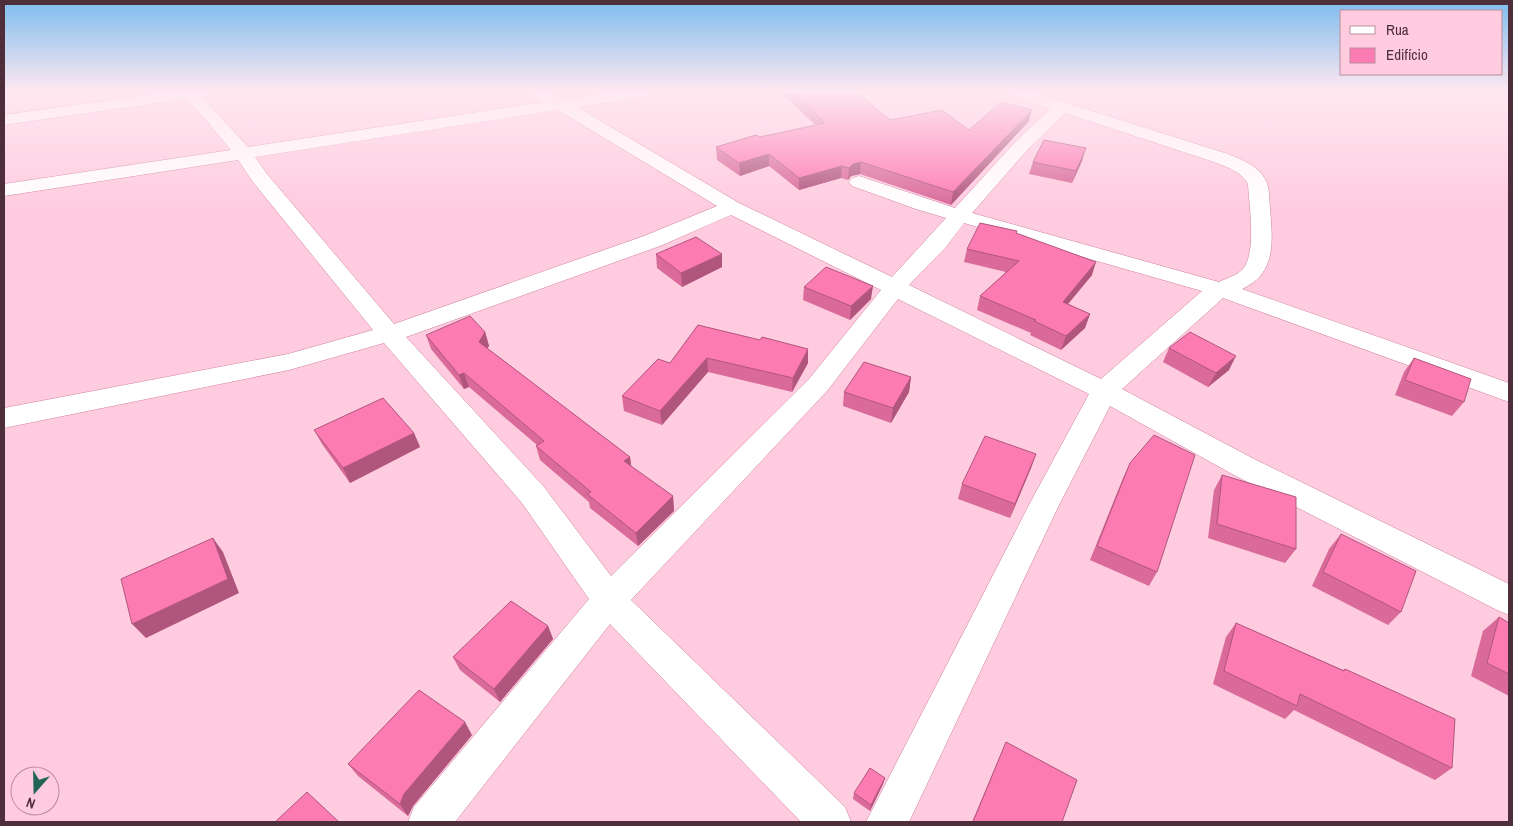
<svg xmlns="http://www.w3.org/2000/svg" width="1513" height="826" font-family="'Archivo Narrow',sans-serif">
	<rect width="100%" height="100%" fill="#ffccdf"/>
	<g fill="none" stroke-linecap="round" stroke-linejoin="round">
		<defs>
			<path id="minor" d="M168,92H209L207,95L202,97L248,147L544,102L532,95L530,92H549L563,99L614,92H652L650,95L644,97L577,107L739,203L892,277L946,218L916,209L852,186L849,182L852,178L859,176L955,208L1017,140L1050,109L1010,95L1008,92H1032L1228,154C1242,160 1257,165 1265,179C1270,187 1269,200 1270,209C1273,242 1276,274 1242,289L1509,383V402L1223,298L1122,389L1254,459L1509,584V615L1497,610L1234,475L1110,406L1059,505L909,822H866L1029,505L1089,394L898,299L827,391L631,600L845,807L851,822H801L610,624L455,822H408L414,807L589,599L522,503L384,343L289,370L4,428V408L288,354L373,330L253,182L238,160L4,196V184L231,150L207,121L186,99L4,125V115ZM558,110L717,206L644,236L394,324L267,174L255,157ZM1065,113L1214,162C1227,167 1242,172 1248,184C1249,205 1257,252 1243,269C1238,275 1227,278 1219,282L972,213L1029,148ZM731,215L881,290L809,379L611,576L544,487L406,337L660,246ZM964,223L1202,291L1101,379L909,285L946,247Z"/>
		</defs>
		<!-- minor casing -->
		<use href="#minor" stroke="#cd7f9e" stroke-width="1"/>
		<!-- minor -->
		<use href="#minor" fill="#fff" fill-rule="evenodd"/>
	</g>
	<!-- wall -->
	<g fill="#d96a9a">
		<polygon points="782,92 856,92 890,120 969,130 1029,121 951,205 860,174 851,176 848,180 841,178 799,190 769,166 740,176 717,160 716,147 815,125 782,93"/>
		<polygon points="1082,161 1072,183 1029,174 1033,162"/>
		<polygon points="1017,231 1016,234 1092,275 1068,304 1090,314 1085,328 1061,350 1030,335 1031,333 977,310 980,296 1006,272 964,262 967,249"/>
		<polygon points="656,254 722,267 682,287 657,268"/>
		<polygon points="804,287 871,299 850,320 803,300"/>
		<polygon points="698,325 808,363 792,392 708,372 662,425 624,411 622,396 670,363"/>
		<polygon points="485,332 489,346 487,348 630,457 631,466 673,496 674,511 638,546 590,508 589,502 540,460 536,446 537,445 469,387 464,389 431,349 426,335"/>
		<polygon points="1169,348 1229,370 1208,387 1163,362"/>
		<polygon points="1414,358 1464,402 1452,416 1395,395 1404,372"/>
		<polygon points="911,377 909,392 891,423 843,406 844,392"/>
		<polygon points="314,430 414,433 420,447 350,483 322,444"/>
		<polygon points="1036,454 1031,468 1010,518 958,499 962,484"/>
		<polygon points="1130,463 1157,572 1149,586 1090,560 1123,478"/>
		<polygon points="1222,475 1296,549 1285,563 1208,538 1214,490"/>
		<polygon points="1341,534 1401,612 1388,625 1312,586 1329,549"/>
		<polygon points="1499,617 1509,623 1509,696 1471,676 1483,631"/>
		<polygon points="1236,623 1343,670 1345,669 1452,768 1435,780 1294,710 1285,719 1213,684 1226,637"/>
		<polygon points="548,626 553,639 500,702 460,670 453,657"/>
		<polygon points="472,735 413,806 408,816 358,776 348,764"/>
		<polygon points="1006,742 1062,822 972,822"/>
		<polygon points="885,778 883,784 870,811 853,799 854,793"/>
	</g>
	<!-- shaded-wall -->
	<g fill="#b0567d">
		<polygon points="1032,110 1029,121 951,205 953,192"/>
		<polygon points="1086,148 1082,161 1072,183 1076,171"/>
		<polygon points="769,154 769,166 740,176 739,163"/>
		<polygon points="861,162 860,174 851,176 848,180 849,168 853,164"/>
		<polygon points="842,166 841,178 799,190 799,178"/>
		<polygon points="722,254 722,267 682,287 681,273"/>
		<polygon points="1096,262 1092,275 1058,316 1063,302"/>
		<polygon points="873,286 871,299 850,320 851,306"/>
		<polygon points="1090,314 1085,328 1061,350 1066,336"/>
		<polygon points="485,332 489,346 483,356 479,342"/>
		<polygon points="808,349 808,363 792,392 793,378"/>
		<polygon points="1236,356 1229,370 1208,387 1216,373"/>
		<polygon points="707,358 708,372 662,425 660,411"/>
		<polygon points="464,373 469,387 464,389 459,375"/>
		<polygon points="911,377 909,392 891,423 893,408"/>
		<polygon points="414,433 420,447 350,483 343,468"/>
		<polygon points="1036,454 1031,468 1010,518 1015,504"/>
		<polygon points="630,457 632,471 624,461"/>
		<polygon points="673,496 674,511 638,546 636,533"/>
		<polygon points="213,538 223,552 239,593 146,638 132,624"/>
		<polygon points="548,626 553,639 500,702 494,689"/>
		<polygon points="465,722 472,735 413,806 408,816 400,804 404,794"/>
		<polygon points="885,778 883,784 870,811 871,805"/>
	</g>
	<!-- building -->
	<g fill="#fc7bb3" stroke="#b0567d">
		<polygon points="793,92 856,92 890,120 942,110 969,130 1001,102 1032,110 953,192 861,162 853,164 849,168 842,166 799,178 769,154 739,163 716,147 756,135 760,137 825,123"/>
		<polygon points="1044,140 1086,148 1076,171 1033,162"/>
		<polygon points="980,223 1017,231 1016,233 1096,262 1063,302 1090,314 1066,336 1034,321 1036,320 980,296 1019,261 967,249"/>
		<polygon points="696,237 722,254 681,273 656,254"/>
		<polygon points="826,267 873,286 851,306 804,287"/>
		<polygon points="470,316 485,332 479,342 630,457 624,461 673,496 636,533 587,494 591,492 536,446 544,441 464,373 459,375 426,335"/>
		<polygon points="698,325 760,340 762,337 808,349 793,378 707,358 660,411 622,396 658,359 670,363"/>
		<polygon points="1190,332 1236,356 1216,373 1169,348"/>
		<polygon points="1414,358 1471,379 1464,402 1405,380"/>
		<polygon points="864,362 911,377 893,408 844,392"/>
		<polygon points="383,398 414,433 343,468 314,430"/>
		<polygon points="1154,435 1195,455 1157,572 1097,546 1130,463"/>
		<polygon points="985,436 1036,454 1015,504 962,484"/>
		<polygon points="1222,475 1296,497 1296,549 1217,524"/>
		<polygon points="1341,534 1416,571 1401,612 1323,572"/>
		<polygon points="213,538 228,579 132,624 121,579"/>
		<polygon points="511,601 548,626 494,689 453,657"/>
		<polygon points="1499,617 1509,623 1509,674 1487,663"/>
		<polygon points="1236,623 1344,671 1345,669 1455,719 1452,768 1300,694 1297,706 1224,671"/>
		<polygon points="419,690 465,722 404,794 400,804 348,764"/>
		<polygon points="1006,742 1077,780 1062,822 973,822"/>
		<polygon points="870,768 885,778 871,805 854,793"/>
		<polygon points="307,792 339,822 275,822"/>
	</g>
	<!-- sky -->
	<linearGradient id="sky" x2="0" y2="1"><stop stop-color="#7dbdee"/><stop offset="0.44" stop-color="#ffe8f1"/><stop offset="1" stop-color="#ffe8f1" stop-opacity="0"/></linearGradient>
	<rect width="1513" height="207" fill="url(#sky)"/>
	<!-- border -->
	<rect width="1513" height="826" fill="none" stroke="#4f2e3b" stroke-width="10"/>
	<!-- legend -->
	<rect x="1340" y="10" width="162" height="65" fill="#ffccdf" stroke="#b98d9d"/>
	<rect x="1350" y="26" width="25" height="8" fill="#ffffff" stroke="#b98d9d"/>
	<text x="1386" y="35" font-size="15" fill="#4f2e3b">Rua</text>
	<rect x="1350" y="48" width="25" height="15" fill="#fc7bb3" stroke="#b98d9d"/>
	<text x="1386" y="60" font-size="15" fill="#4f2e3b">Edifício</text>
	<!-- north arrow -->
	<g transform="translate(35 791) rotate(200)"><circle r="24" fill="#ffccdf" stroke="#b98d9d"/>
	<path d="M0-4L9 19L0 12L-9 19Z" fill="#216455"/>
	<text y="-8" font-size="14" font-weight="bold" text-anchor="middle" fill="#4f2e3b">N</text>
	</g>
</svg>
